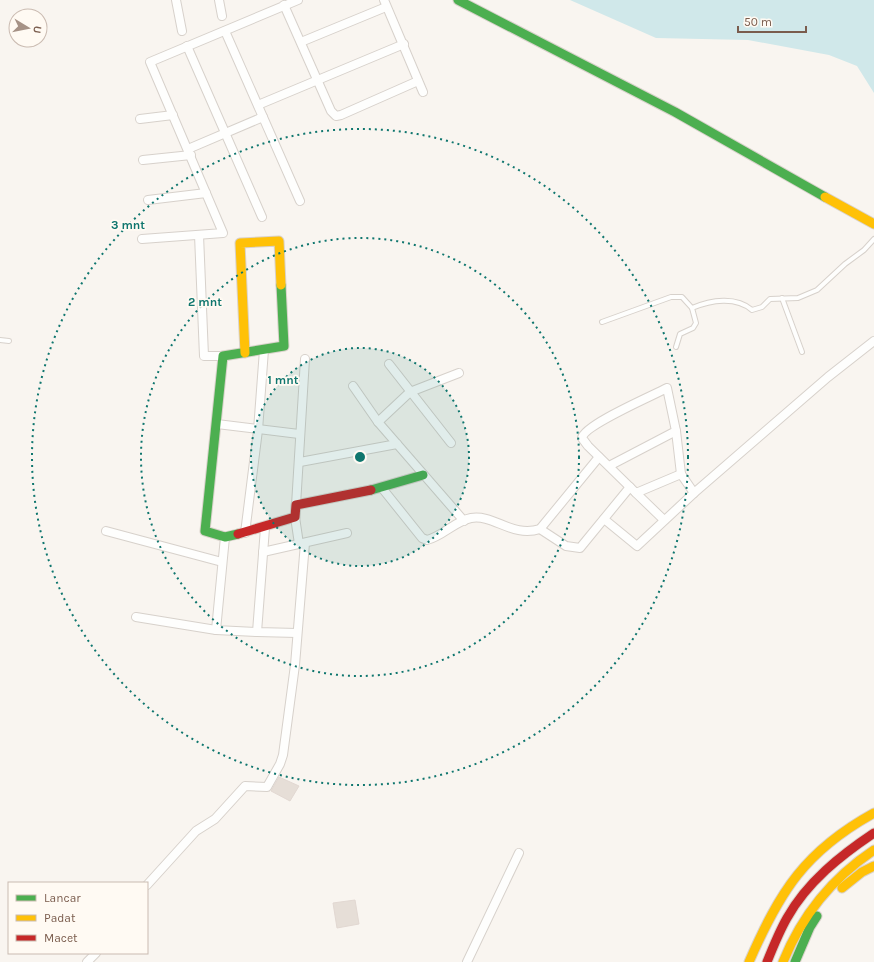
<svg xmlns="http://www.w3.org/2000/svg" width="874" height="962" font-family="Karla,sans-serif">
	<rect width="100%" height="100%" fill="#f9f5f0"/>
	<!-- water -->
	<polygon fill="#d0e8ea" points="570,0 874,0 874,93 857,66 829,55 748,40 656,38"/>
	<!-- building -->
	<g fill="#e6ded7" stroke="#e2d8d2">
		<polygon points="279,777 299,786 290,801 271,791"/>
		<polygon points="355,900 359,924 337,928 333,903"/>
	</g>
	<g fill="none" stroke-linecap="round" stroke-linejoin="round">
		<defs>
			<g id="lane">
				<polyline points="782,298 802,352"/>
				<polyline points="602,322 671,297 682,297 692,308"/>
				<polyline points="0,340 9,341"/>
				<path d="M676,347L680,334L693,328L696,323L692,308C711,300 736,296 752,310L762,307L770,299L798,298L817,290L845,264L864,250L874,239"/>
			</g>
			<g id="street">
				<polyline points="176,0 182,31"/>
				<polyline points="219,0 222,16"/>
				<polyline points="384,0 423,92"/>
				<polyline points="284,5 331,111 336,116 341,115 418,81"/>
				<polyline points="225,31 300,201"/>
				<polyline points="301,42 386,7"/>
				<polyline points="187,46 262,217"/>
				<polyline points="258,105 404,44"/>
				<polyline points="140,119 173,115"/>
				<polyline points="188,149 263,117"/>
				<polyline points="143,160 191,155"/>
				<polyline points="148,200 206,193"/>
				<polyline points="199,235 204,356 223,356"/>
				<polyline points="142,239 223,233 150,62 298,0"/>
				<polyline points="389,364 451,443"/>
				<polyline points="353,386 378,422 464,521"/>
				<polyline points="378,422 410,392 459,373"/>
				<polyline points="217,424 299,434"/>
				<polyline points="676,431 681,474"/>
				<polyline points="300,462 397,444"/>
				<path d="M609,466L676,431L667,388C652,396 584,425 582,438L588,446L636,493L681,474L694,493L828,377L874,341"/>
				<path d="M382,488L422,538L427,540C443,536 455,521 471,518C494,514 512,538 540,529L599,457"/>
				<polyline points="636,493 664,520"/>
				<polyline points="296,505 305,359"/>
				<polyline points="295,517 299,544"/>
				<polyline points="604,519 637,546 694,493"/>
				<polyline points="265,528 257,632 297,633"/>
				<polyline points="540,529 566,546 580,548 630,487"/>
				<polyline points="106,531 222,562"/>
				<polyline points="245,533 258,430 264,350"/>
				<polyline points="225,537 216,630 257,632"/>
				<polyline points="263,552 347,533"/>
				<polyline points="136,617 216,630"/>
				<polyline points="147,885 196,831 215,819 245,786 267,787 280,764 283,755 295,665 305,543"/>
				<polyline points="87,962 96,953"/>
				<polyline points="467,962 519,853"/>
			</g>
			<g id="fast">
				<polyline points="458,0 675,112 825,197"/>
				<polyline points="371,490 423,475"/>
				<polyline points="238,534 225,537 205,531 223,356 284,346 281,285"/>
				<polyline points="795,962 810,927 817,916"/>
			</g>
			<g id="slow">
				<polyline points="825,197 874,224"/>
				<polyline points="245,353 240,243 279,241 281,285"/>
				<polyline points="842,888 862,872 874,866"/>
				<path d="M749,962C780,891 805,851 874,813"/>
				<path d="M783,962C802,915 832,878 874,850"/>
			</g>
			<g id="jam">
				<polyline points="238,534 295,517 296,505 371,490"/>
				<path d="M767,962C773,947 779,932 787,918C807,882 841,855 874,833"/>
			</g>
		</defs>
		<!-- lane casing -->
		<use href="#lane" stroke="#d7d1cb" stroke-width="6"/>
		<!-- street casing -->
		<use href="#street" stroke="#d7d1cb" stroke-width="10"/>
		<!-- fast casing -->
		<use href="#fast" stroke="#d9d2cb" stroke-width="11"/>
		<!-- slow casing -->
		<use href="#slow" stroke="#d9d2cb" stroke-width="11"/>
		<!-- jam casing -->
		<use href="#jam" stroke="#d9d2cb" stroke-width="11"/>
		<!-- lane -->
		<use href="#lane" stroke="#fefefd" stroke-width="4"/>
		<!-- street -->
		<use href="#street" stroke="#fefefd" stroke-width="8"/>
		<!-- fast -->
		<use href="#fast" stroke="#4caf50" stroke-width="9"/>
		<!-- slow -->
		<use href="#slow" stroke="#ffc107" stroke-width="9"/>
		<!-- jam -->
		<use href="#jam" stroke="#c62828" stroke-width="9"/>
	</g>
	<!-- distance rings -->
	<circle cx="360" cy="457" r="109" fill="#0f766e" fill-opacity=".12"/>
	<g fill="none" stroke="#0f766e" stroke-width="2" stroke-dasharray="2 4">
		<circle cx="360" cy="457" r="109"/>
		<circle cx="360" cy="457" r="219"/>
		<circle cx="360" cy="457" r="328"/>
	</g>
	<circle cx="360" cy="457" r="6" fill="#0f766e" stroke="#fffaf3" stroke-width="2"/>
	<g font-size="12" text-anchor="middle" font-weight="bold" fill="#0f766e" stroke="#fffaf3" stroke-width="3.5" stroke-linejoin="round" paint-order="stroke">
		<text x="128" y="229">3 mnt</text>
		<text x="205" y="306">2 mnt</text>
		<text x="283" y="384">1 mnt</text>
	</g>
	<!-- legend -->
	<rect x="8" y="882" width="140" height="72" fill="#fffaf3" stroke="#cabbb1"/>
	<rect x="16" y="895" width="20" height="6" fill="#4caf50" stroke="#cabbb1"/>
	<text x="44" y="902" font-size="12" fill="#7a5c4d">Lancar</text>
	<rect x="16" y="915" width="20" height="6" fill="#ffc107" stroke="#cabbb1"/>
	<text x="44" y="922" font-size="12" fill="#7a5c4d">Padat</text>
	<rect x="16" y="935" width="20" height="6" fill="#c62828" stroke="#cabbb1"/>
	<text x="44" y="942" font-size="12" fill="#7a5c4d">Macet</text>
	<!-- north arrow -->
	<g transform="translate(28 28) rotate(100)"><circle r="19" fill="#fffaf3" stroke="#cabbb1"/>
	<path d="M0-3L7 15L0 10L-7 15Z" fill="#a69286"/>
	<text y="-6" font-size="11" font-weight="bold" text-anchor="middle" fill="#7a5c4d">U</text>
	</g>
	<!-- scale -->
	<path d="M738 26v6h68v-6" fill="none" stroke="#7a5c4d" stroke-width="2"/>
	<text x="744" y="26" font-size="12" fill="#7a5c4d" stroke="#fffaf3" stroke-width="3" paint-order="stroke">50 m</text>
</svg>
